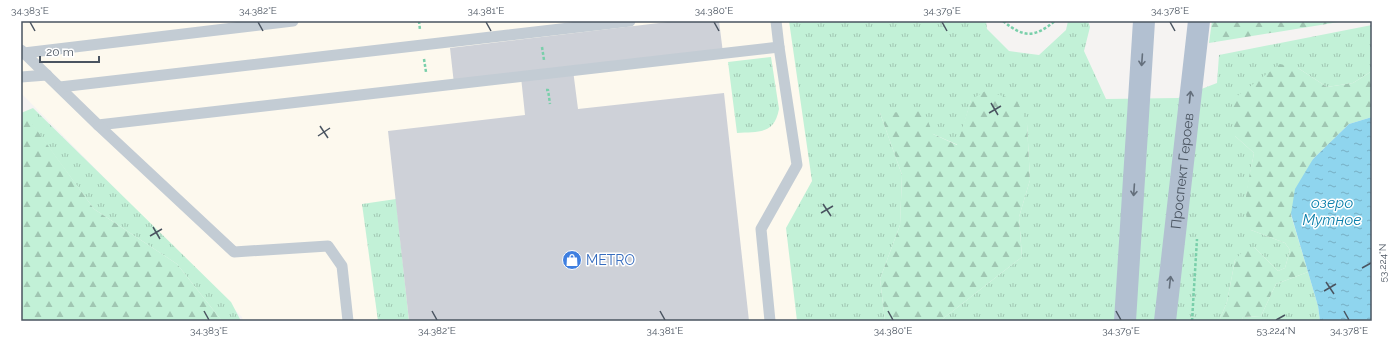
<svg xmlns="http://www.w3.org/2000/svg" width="1393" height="342" font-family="Raleway,sans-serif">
	<defs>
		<pattern id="grass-tufts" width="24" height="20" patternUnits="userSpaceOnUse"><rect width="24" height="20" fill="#c2f1d7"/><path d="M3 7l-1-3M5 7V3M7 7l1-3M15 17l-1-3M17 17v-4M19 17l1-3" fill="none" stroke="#a0c6b2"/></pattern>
		<pattern id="forest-firs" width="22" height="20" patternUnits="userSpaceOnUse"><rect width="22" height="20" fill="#c2f1d7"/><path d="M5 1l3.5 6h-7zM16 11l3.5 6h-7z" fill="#a0c6b2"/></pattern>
		<pattern id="water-ripples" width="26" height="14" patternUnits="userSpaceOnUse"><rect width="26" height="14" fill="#8fd5ee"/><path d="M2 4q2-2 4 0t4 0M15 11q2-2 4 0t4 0" fill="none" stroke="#77afc4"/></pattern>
	</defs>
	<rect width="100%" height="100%" fill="#f5f3f2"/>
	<!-- commercial -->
	<polygon fill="#fdf9ee" points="21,21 826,21 864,321 243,321 242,317 21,93"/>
	<!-- grass -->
	<g fill="url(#grass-tufts)">
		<polygon points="789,21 986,21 987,29 1009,51 1039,55 1066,30 1068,21 1088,21 1090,27 1084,51 1106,99 1178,98 1217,83 1219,55 1372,25 1372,71 1353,83 1327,87 1298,68 1235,136 1254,153 1246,196 1251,230 1285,243 1290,250 1285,268 1278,271 1254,247 1235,260 1227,302 1219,321 940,321 1022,257 1019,217 1030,180 1027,124 971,100 958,145 933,134 880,113 902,175 900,225 880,279 885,321 797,321 786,228 812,181"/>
		<path d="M771,57L779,109C774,135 759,131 737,133L728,62Z"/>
		<polygon points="33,108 231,302 241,321 222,321 177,264 94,209 28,119 21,121 21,113"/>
		<polygon points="396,199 409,321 378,321 362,204"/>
		<polygon points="1308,272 1318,306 1320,321 1241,321 1243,317 1261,316 1276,284"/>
	</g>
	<!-- forest -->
	<g fill="url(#forest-firs)">
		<polygon points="1212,21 1345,21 1209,43"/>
		<path d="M1280,64L1298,68L1327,87L1353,83L1372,71V117L1349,124L1313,159L1291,215L1308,272L1276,284L1261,316L1243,317L1241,321H1219L1227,302L1235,260L1246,248L1254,247L1278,271L1285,268L1290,250L1285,243L1251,230C1239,209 1250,176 1254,153L1235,136L1232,100Z"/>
		<polygon points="985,91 1017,100 1027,124 1030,180 1019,217 1022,257 940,321 885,321 880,279 900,225 902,175 880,113 924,111 933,134 957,145 971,100"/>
		<polygon points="28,118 94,209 177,264 222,321 21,321 21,121"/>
	</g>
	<!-- water -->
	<polygon fill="url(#water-ripples)" points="1372,117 1372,321 1320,321 1318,306 1291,214 1295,189 1313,159 1349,124"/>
	<!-- building -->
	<polygon fill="#ced1d8" points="676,21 719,21 723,53 573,70 578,109 724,93 749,321 409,321 388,131 525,115 521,77 454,84 450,48"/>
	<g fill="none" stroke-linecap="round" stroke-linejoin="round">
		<!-- path -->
		<g stroke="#79cfaa" stroke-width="2.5" stroke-dasharray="3 2" stroke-linecap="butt">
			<polyline points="419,21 420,30"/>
			<path d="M1003,21C1024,38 1034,38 1055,21"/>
			<polyline points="542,47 544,60"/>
			<polyline points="424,59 426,72"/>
			<polyline points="546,90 548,90 550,104"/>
			<polyline points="1192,321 1197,239"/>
		</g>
		<!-- service -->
		<g stroke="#c3ccd4" stroke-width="11">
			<polyline points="21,50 98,125 779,47 776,21"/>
			<polyline points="24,53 293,21"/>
			<polyline points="21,77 47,75"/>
			<polyline points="60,87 630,21"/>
			<polyline points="98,125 234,252 328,246 342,266 348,321"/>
			<polyline points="770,321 761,229 797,165 779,47"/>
		</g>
		<!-- primary -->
		<g stroke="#b2c0d1" stroke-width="22">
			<polyline points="1125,321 1144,21"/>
			<path id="s1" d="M1165,321L1199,21"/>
		</g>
	</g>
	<!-- one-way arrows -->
	<defs><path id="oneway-shaft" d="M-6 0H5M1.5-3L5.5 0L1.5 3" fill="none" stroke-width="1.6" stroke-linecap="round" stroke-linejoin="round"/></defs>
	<g stroke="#646f7c">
		<use href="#oneway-shaft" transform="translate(1142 60) rotate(94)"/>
		<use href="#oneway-shaft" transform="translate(1190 97) rotate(-84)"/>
		<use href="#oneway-shaft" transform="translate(1134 190) rotate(94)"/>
		<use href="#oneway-shaft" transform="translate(1170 282) rotate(-84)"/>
	</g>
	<!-- ticks -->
	<path fill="none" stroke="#4a5460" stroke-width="1.5" d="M30,22L35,31M258,22L263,31M486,22L491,31M714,22L719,31M942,22L947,31M1170,22L1175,31M991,103L998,115M989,113L1001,106M320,126L328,138M318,136L330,128M823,204L831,216M821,213L833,206M153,227L160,239M150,236L162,229M1362,268L1371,263M1326,282L1334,294M1324,291L1336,284M204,311L209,320M432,311L437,320M660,311L665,320M888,311L893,320M1116,311L1121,320M1344,311L1349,320M1276,320L1285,315"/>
	<!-- icons -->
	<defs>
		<symbol id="shop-disc" viewBox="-11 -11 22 22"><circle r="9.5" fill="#3f7fe0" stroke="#fff"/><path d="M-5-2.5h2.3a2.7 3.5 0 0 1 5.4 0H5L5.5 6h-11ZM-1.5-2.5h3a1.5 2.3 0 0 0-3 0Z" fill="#fff"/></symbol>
	</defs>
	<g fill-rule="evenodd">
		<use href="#shop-disc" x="561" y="249" width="22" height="22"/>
	</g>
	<g text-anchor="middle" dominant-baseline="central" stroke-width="3" stroke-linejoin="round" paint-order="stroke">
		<!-- street labels -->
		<g font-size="14" fill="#4a5460" stroke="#fff">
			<text stroke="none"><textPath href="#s1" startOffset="151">Проспект Героев</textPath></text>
		</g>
		<!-- shop labels -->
		<g font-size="14" fill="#366cbe" stroke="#fff" text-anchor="start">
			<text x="586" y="260">METRO</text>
		</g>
		<!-- water labels -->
		<g font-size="15" font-style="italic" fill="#0b7faa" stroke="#fff">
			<text x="1332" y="203">озеро<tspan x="1332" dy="17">Мутное</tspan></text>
		</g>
	</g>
	<!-- border -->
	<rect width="1393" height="342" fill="none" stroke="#ffffff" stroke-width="44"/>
	<!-- scale -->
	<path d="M40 56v6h59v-6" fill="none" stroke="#4a5460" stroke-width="2"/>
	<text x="46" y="56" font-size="12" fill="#4a5460" stroke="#ffffff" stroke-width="3" paint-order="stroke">20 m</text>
	<rect x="22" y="22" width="1349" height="298" fill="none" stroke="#4a5460" stroke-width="1.5"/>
	<g font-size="10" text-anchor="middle" fill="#4a5460">
		<text x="30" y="14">34.383°E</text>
		<text x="258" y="14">34.382°E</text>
		<text x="486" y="14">34.381°E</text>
		<text x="714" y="14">34.380°E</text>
		<text x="942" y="14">34.379°E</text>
		<text x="1170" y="14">34.378°E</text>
		<text transform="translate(1382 263) rotate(-90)" y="4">53.224°N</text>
		<text x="209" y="334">34.383°E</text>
		<text x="437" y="334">34.382°E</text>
		<text x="665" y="334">34.381°E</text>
		<text x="893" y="334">34.380°E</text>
		<text x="1121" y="334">34.379°E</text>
		<text x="1276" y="334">53.224°N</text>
		<text x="1349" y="334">34.378°E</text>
	</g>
</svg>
